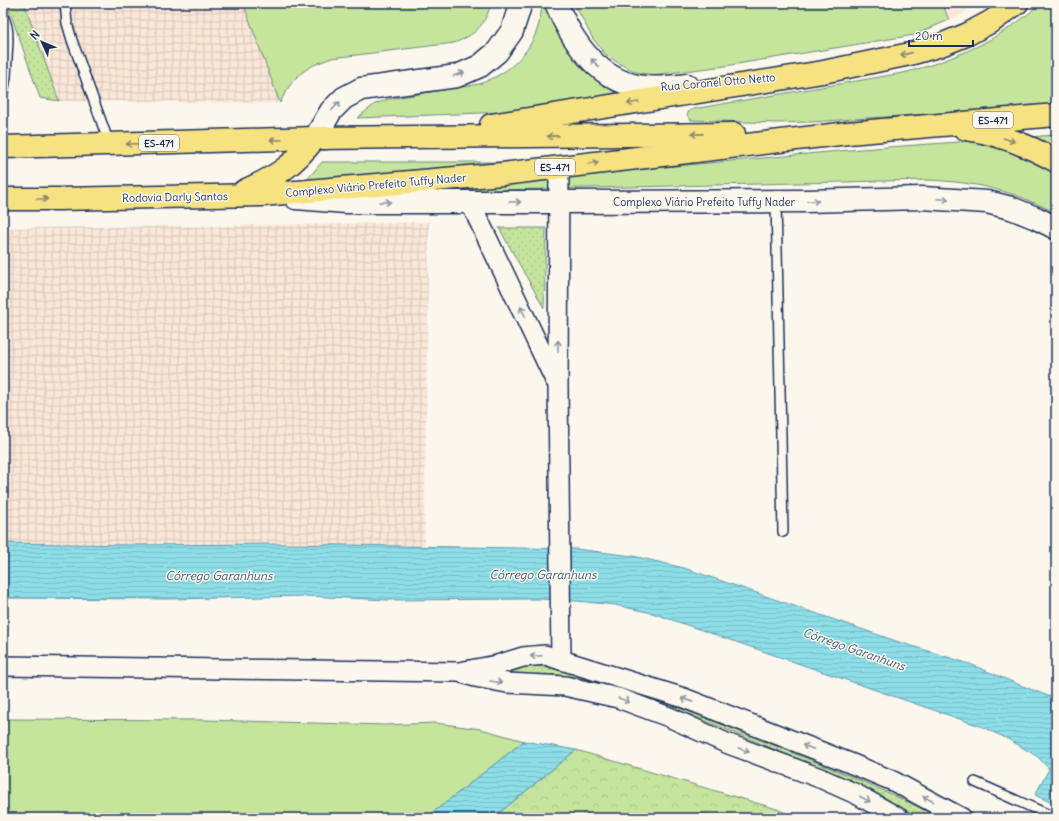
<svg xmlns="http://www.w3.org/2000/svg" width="1059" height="821" font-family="Delius,sans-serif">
	<defs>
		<pattern id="industrial-grid" width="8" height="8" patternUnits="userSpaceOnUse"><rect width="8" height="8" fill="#fae7d7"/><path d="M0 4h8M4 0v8" fill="none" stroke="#d6c6bb"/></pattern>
		<pattern id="forest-crowns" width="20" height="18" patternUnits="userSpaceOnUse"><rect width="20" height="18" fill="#c5e59d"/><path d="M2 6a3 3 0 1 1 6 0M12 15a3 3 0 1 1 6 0" fill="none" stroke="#a9c58a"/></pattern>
		<pattern id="garden-dots" width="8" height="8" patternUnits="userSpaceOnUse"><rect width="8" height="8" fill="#c5e59d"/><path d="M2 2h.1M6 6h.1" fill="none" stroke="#a9c58a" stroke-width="1.8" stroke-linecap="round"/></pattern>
		<pattern id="water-rules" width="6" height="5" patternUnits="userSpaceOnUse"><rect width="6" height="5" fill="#8edee8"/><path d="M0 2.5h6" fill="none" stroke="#7abfc9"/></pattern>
	</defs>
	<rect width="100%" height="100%" fill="#fbf7ec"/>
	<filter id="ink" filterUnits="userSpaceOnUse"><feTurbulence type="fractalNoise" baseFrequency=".025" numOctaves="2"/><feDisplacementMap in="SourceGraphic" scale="8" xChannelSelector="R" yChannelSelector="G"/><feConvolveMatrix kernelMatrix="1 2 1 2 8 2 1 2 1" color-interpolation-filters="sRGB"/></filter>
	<g filter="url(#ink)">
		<!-- built -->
		<polygon fill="#fae7d7" points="942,3 978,3 959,16 949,20"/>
		<!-- industrial -->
		<g fill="url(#industrial-grid)">
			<polygon points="24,3 243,3 280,103 59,101"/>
			<polygon points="429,222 424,547 287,544 131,545 3,543 3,228 286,225"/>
		</g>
		<!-- grass -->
		<g fill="#c5e59d" stroke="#708a7e">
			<path d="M243,3H491C485,26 475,35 454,43L332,58C303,68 293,76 280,103Z"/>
			<path d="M542,3H552L585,68L594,78L617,94L506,112L357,118L375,104L389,99L479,84C516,71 540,44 542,3Z"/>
			<polygon points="574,3 942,3 949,20 914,35 725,66 652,75 636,72 620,64 605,54 593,39"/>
			<path d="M1041,3H1056V105L811,122L776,123L691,120L687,115L689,111L693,109L903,73C954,60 1002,39 1041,3Z"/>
			<path d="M1056,135V213C1011,190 977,182 926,180L459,191V186L861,149Z"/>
			<polygon points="322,162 533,162 305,182"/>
			<polygon points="3,719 205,720 385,725 435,723 481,729 524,741 426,818 3,818"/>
		</g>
		<!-- forest -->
		<polygon fill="url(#forest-crowns)" stroke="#708a7e" points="576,750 777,809 797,818 493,818"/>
		<!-- garden -->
		<g fill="url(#garden-dots)" stroke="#708a7e">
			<polygon points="7,3 24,3 59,101 40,98"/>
			<polygon points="499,228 546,228 544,308"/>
			<path d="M534,666C557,668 578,675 599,681C649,696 697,714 745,734C811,760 877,785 940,818H919L875,792L848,780L684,712L610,685L581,678L558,675H500L522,667Z"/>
		</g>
		<!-- water -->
		<g fill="url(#water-rules)" stroke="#6098b1">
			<polygon points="3,543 131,545 287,544 576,549 633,556 684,568 899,642 970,664 1015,683 1056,699 1056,805 1035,795 1049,769 1038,757 1010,740 980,726 652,613 615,605 577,601 539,599 388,600 305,596 169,599 3,598"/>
			<polygon points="524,741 576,750 493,818 426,818"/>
		</g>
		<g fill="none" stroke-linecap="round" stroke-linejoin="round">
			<defs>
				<g id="service">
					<polyline points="65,3 67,23 72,40 109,143"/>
					<path d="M3,15C7,25 10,34 6,45"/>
					<polyline points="3,93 6,77 8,40"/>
					<polyline points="776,201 783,532"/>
					<polyline points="975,782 1056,818"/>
				</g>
				<g id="minor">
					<polyline points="559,167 558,385 561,660"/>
					<polyline points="470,202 555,380"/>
					<polyline points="3,666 459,672 497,665 523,657 545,655 684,698 850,763 893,781 962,818"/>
					<polyline points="462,673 475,677 507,683 565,686 618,698 669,717 726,743 820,778 856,794 899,818"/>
				</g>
				<g id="tertiary">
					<path d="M556,3C571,39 596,78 637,86C653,89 670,87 687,85"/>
					<polyline points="315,138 331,111 344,98 361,89 457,76 480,66 497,52 512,31 519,9 519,3"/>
				</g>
				<polyline id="secondary" points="296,198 346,202 559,202 806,201 922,198 987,202 1011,208 1036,218 1056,228"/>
				<g id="primary">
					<polyline points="491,125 823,72 910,54 938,46 966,35 992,21 1017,3"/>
					<path d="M966,129C998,134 1028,145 1056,161"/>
					<polyline points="3,147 315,138 734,134"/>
					<path d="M244,191C276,177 293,166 315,138H325"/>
					<polyline points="3,199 58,199 262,195 502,174 848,133 1056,115"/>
				</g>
			</defs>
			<!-- service casing -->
			<use href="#service" stroke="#1b2f5e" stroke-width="12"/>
			<!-- minor casing -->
			<use href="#minor" stroke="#1b2f5e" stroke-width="22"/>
			<!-- tertiary casing -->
			<use href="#tertiary" stroke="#1b2f5e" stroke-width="25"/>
			<!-- secondary casing -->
			<use href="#secondary" stroke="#1b2f5e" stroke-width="25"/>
			<!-- primary casing -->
			<use href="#primary" stroke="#1b2f5e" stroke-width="25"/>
			<!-- service -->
			<use href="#service" stroke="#fbf7ec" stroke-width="9"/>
			<!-- minor -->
			<use href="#minor" stroke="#fbf7ec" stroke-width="19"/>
			<!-- tertiary -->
			<use href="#tertiary" stroke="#fbf7ec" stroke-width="22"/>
			<!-- secondary -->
			<use href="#secondary" stroke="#fbf7ec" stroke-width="22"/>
			<!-- primary -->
			<use href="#primary" stroke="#f7e281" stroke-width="22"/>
		</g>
		<!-- one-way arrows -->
		<defs><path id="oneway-shaft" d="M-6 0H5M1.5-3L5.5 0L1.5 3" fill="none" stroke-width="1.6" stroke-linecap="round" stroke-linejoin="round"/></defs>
		<g stroke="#898870">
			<use href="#oneway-shaft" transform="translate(906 54) rotate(167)"/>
			<use href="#oneway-shaft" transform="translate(633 103) rotate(171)"/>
			<use href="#oneway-shaft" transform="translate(697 134) rotate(179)"/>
			<use href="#oneway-shaft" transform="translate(553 136) rotate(179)"/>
			<use href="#oneway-shaft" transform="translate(276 140) rotate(178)"/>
			<use href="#oneway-shaft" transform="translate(1009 140) rotate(19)"/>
			<use href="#oneway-shaft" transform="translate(132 144) rotate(178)"/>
			<use href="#oneway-shaft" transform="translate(593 163) rotate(-7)"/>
			<use href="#oneway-shaft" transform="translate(42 199)"/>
		</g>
		<g stroke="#8b93a5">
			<use href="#oneway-shaft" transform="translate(595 63) rotate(-133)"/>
			<use href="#oneway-shaft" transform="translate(459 74) rotate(-19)"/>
			<use href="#oneway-shaft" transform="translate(336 106) rotate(-46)"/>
			<use href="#oneway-shaft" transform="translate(943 199) rotate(3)"/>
			<use href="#oneway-shaft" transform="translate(813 201) rotate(-2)"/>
			<use href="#oneway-shaft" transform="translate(385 202)"/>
			<use href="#oneway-shaft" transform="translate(515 202)"/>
			<use href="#oneway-shaft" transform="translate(523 312) rotate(-116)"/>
			<use href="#oneway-shaft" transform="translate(558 346) rotate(-90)"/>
			<use href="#oneway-shaft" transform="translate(536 656) rotate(177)"/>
			<use href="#oneway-shaft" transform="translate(496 682) rotate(9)"/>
			<use href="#oneway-shaft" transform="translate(624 700) rotate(20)"/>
			<use href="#oneway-shaft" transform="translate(687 700) rotate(-160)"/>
			<use href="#oneway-shaft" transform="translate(808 747) rotate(-159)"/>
			<use href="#oneway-shaft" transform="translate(744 750) rotate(20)"/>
			<use href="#oneway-shaft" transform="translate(865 799) rotate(28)"/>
			<use href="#oneway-shaft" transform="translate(928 799) rotate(-152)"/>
		</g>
	</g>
	<g text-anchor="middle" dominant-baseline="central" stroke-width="3" stroke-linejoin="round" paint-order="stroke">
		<!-- shield labels -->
		<g fill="#fbf7ec" stroke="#5e6b89" stroke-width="1">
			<rect x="973" y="112" width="40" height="16" rx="3"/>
			<rect x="139" y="135" width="40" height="16" rx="3"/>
			<rect x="535" y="159" width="40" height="16" rx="3"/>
		</g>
		<g font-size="10" font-weight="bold" fill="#1b2f5e">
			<text x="993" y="120">ES-471</text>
			<text x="159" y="143">ES-471</text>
			<text x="555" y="167">ES-471</text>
		</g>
		<!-- street labels -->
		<g font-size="11" fill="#1b2f5e" stroke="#fbf7ec">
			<text transform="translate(718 82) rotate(-5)">Rua Coronel Otto Netto</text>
			<text transform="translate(376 185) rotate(-5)">Complexo Viário Prefeito Tuffy Nader</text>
			<text transform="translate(175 197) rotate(-1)">Rodovia Darly Santos</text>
			<text x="704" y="202">Complexo Viário Prefeito Tuffy Nader</text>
		</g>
		<!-- water labels -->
		<g font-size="12" font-style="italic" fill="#385b80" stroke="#fbf7ec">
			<text x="543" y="574">Córrego Garanhuns</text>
			<text x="219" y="575">Córrego Garanhuns</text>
			<text transform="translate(854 649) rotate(19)">Córrego Garanhuns</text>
		</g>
	</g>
	<!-- margin -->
	<rect width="1059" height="821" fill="none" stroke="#fbf7ec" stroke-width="16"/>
	<rect x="8" y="8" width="1043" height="805" fill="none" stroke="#1b2f5e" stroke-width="1.5" filter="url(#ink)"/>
	<!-- north arrow -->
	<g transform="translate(42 42) rotate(314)" stroke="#fbf7ec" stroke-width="3" paint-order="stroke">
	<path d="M0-3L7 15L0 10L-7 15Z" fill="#1b2f5e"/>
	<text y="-6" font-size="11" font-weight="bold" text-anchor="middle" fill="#1b2f5e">N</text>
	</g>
	<!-- scale -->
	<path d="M909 40v6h64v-6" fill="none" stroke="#1b2f5e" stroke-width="2"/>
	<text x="915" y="40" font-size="12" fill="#1b2f5e" stroke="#fbf7ec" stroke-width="3" paint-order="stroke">20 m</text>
</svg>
